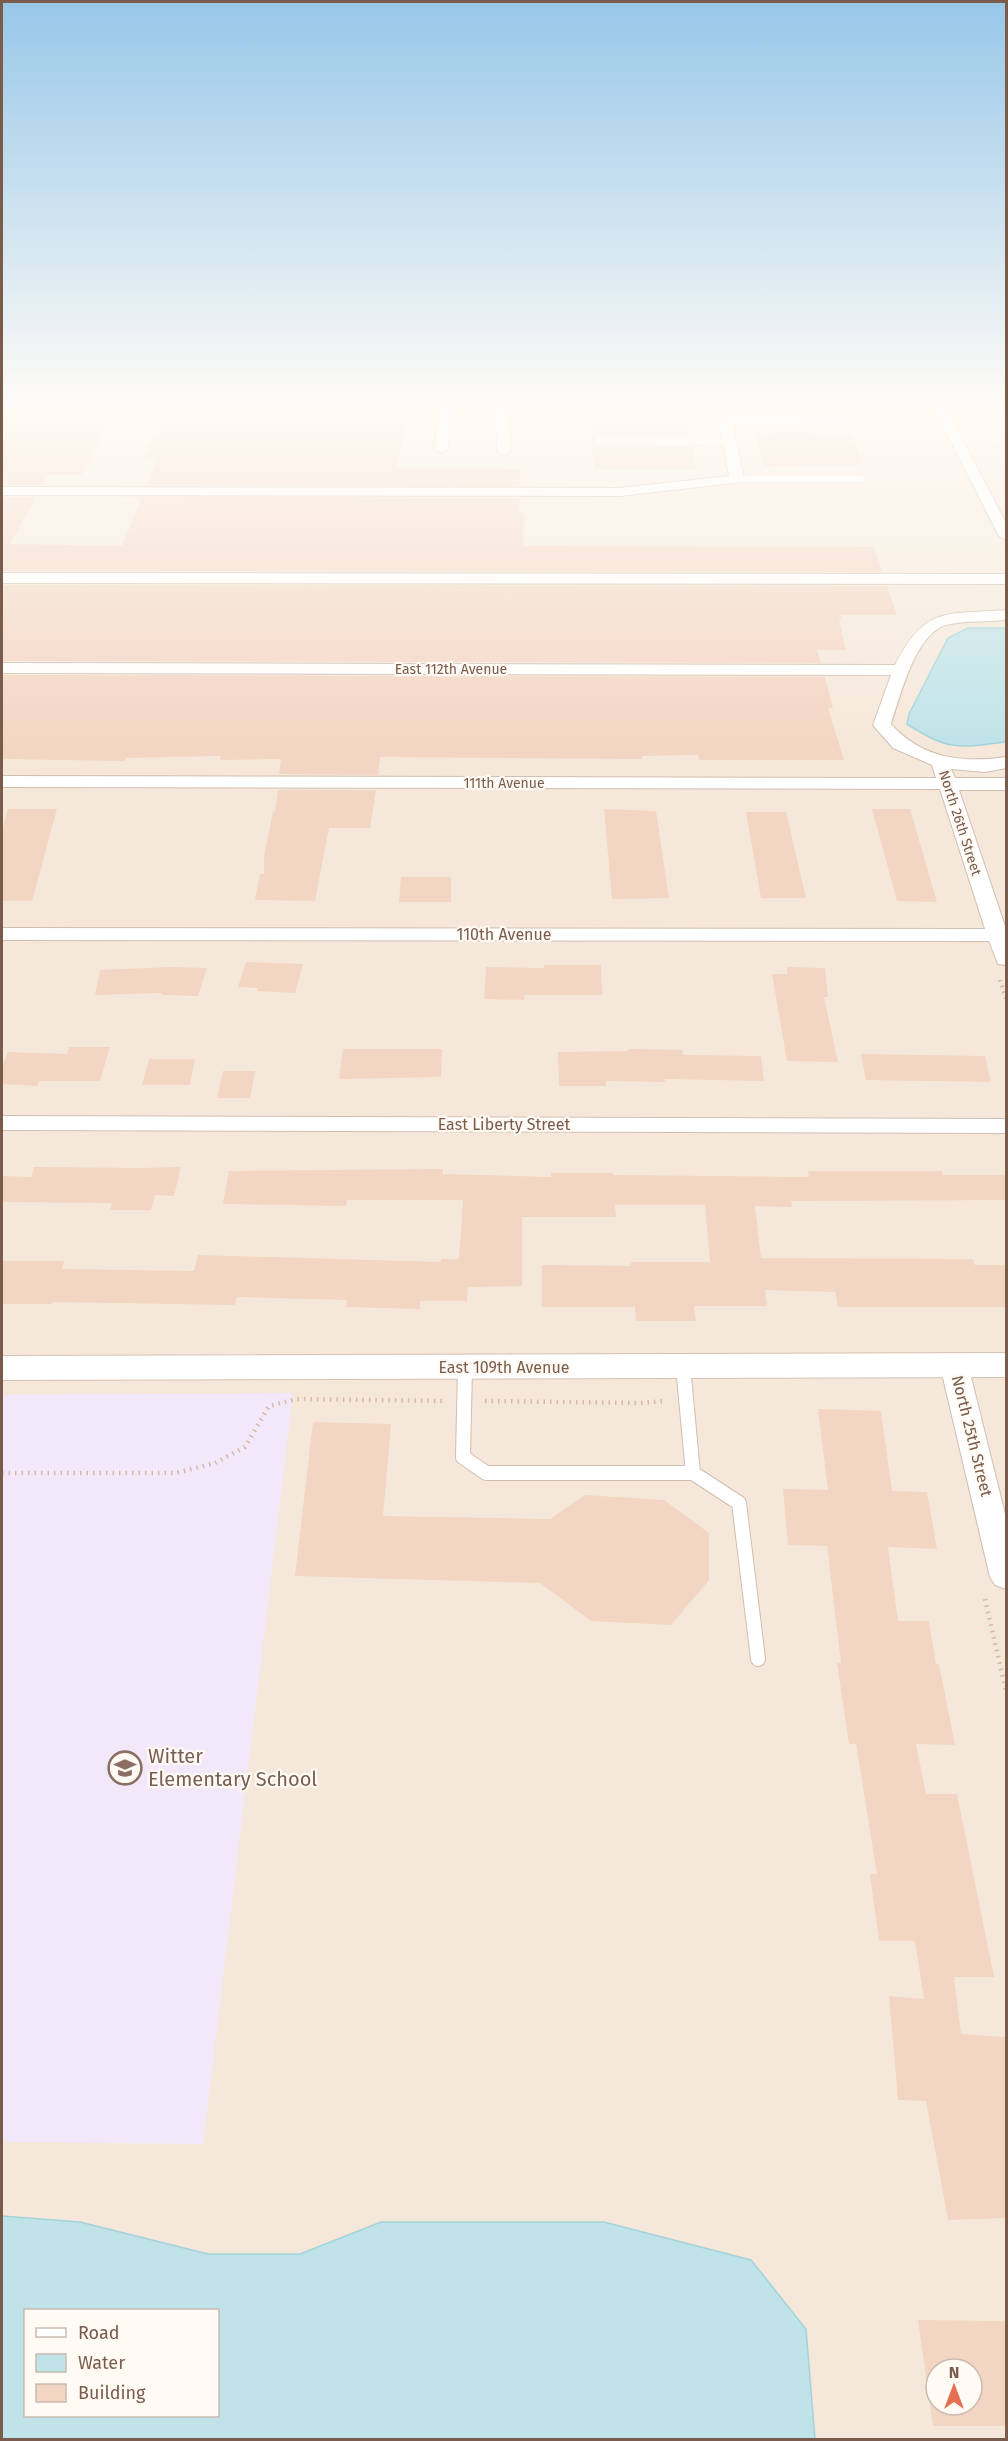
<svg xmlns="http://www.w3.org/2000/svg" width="1008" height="2441" font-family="'Fira Sans',sans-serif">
	<rect width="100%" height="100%" fill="#fdf6ec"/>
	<!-- residential -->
	<path fill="#f5e8da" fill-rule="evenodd" d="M2,403H1006V2439L2,2440ZM26,2310H218V2416H26ZM936,2369H972V2405H936Z"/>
	<!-- education -->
	<polygon fill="#f3e8fa" points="293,1393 203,2144 2,2142 2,1395"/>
	<!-- water -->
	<g fill="#bfe3e8" stroke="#a5d3da" stroke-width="1.5" fill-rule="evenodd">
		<path d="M968,628H1006V742C959,748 948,751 907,724L909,714L948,638Z"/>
		<path d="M2,2216L80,2222L208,2254H300L381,2222H604L751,2260L806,2329L815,2439H2ZM26,2310H218V2416H26Z"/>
	</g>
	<!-- building -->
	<g fill="#f3d5c3" fill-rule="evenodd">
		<polygon points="8,403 64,403 63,405 117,405 82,475 48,475 42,485 2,485 2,413"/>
		<polygon points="341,403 405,404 402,419 406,419 397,468 521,469 520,486 148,485 157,458 144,458 167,405 341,405"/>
		<polygon points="589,420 687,421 690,436 599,435 595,438 593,442 599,447 692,447 696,469 595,469"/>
		<polygon points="781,432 851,434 863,465 763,467 755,434"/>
		<polygon points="2,497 36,497 10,544 122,546 142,497 520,498 519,513 524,513 523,546 874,547 882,572 2,571"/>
		<polygon points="2,585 887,586 897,615 840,615 842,620 839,620 846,650 817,650 821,663 2,661"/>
		<polygon points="2,675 825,677 833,708 828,708 844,760 699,760 698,755 642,756 642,759 380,757 378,775 279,774 281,759 220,760 221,756 126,758 125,761 2,759"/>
		<polygon points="278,790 376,790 370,828 329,828 315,901 255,900 260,874 264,874 264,856 273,812 275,812"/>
		<polygon points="8,809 57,809 32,901 2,901 2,831"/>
		<polygon points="604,809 656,811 669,898 612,899"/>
		<polygon points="872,809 910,809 937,902 897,901"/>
		<polygon points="746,812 786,812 806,898 761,898"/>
		<polygon points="401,877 451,877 451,902 399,902"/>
		<polygon points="246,962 303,964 295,993 257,991 258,988 238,987"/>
		<polygon points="544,965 601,965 602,995 525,995 524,1000 484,999 486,967 544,968"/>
		<polygon points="170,967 207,968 198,996 162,995 162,993 95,995 100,970"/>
		<polygon points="787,967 825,968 828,997 824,997 838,1062 787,1061 772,974 787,974"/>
		<polygon points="69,1047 110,1047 100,1081 39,1081 37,1086 2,1084 2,1067 8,1052 67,1054"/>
		<polygon points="343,1049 442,1049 441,1077 339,1079"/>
		<polygon points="628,1049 682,1050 683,1055 761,1056 764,1081 665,1079 665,1082 606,1081 606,1086 559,1086 558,1052 628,1051"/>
		<polygon points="861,1054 985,1056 991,1082 866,1080"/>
		<polygon points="149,1059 195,1059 190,1085 142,1085"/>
		<polygon points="223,1071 255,1071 250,1098 217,1098"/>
		<polygon points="34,1167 141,1168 181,1167 174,1196 155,1195 151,1210 110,1210 112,1203 2,1202 2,1176 31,1177"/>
		<polygon points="443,1169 443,1174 551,1177 551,1173 613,1173 613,1175 809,1177 808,1171 942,1171 943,1175 1006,1175 1006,1200 791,1201 792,1207 755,1206 761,1258 973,1259 975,1265 1006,1265 1006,1307 838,1307 835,1292 765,1290 767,1306 694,1306 696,1321 636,1321 635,1307 542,1307 542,1265 631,1266 631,1262 710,1262 705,1205 615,1205 616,1217 522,1217 522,1286 468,1287 467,1301 420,1301 420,1309 346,1307 347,1300 237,1297 235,1305 53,1302 52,1304 2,1304 2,1261 64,1261 62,1269 194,1271 198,1255 441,1262 441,1259 459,1259 463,1200 347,1200 346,1206 223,1204 229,1171"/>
		<polygon points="818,1409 881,1411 892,1491 927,1492 937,1549 888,1547 898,1621 929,1621 936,1664 939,1664 955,1745 916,1744 926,1794 957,1794 994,1977 954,1977 961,2034 1006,2037 1006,2218 948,2220 926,2101 898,2100 889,1996 924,1999 915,1941 879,1941 870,1874 877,1874 856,1744 849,1744 837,1663 841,1663 827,1546 788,1545 783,1489 828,1490"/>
		<polygon points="313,1422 391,1424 383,1516 550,1519 585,1495 664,1500 709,1533 709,1580 671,1625 591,1621 540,1583 295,1576"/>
		<path d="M918,2320L1006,2321V2426H933ZM936,2369H972V2405H936Z"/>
	</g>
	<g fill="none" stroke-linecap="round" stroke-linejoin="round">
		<defs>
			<g id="lane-far1">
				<polyline points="599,441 730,442"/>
				<polyline points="737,479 862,479"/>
			</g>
			<g id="lane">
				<polyline points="683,1366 693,1473 739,1503 758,1659"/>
				<polyline points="465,1367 463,1457 486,1473 693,1473"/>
			</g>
			<g id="street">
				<polygon points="440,403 452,403 448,449 441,453 434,449"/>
				<polygon points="496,403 508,403 511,451 504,455 497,451"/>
				<polygon points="931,403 943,403 1006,523 1006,540 999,536"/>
				<polygon points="726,416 849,417 856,421 849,425 733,424 744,479 742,482 620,496 2,495 2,487 620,488 729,476 719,420"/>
				<polygon points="2,573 1006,574 1006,584 2,583"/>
				<path d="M1006,610V620C987,622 965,620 946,625C915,634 900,697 891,724C922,759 963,763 1006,757V768L985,772L951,769L955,778H1006V790H959L1006,929V965L998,964L989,941L2,940V928L985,929L940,789L2,787V776L936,778L932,765L893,748L873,725L891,675L2,673V663L895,665C926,605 946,615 1006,610Z"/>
				<polygon points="2,1116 1006,1119 1006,1133 2,1130"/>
				<polygon points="954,1356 964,1358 968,1365 1006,1518 1006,1589 995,1585 990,1577 940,1365 944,1358"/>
			</g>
			<polygon id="secondary" points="1006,1353 1006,1377 2,1380 2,1356"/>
		</defs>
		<!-- lane-far1 casing -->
		<use href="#lane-far1" stroke="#d1beb0" stroke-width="8"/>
		<!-- lane casing -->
		<use href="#lane" stroke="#d1beb0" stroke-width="16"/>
		<!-- street casing -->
		<use href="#street" stroke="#d1beb0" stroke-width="2"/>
		<!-- secondary casing -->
		<use href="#secondary" stroke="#d6c0b0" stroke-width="2"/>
		<!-- path-far2 -->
		<polyline stroke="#d9b8a5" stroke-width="2" stroke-dasharray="1 2" stroke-linecap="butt" points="983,448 1006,448"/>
		<!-- path-far1 -->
		<polyline stroke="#d9b8a5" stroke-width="4" stroke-dasharray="1.5 4.5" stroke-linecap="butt" points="1000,980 1006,999"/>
		<!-- path -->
		<g stroke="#d9b8a5" stroke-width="4.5" stroke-dasharray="1.5 5" stroke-linecap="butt">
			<polyline points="485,1401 641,1403 664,1401"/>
			<polyline points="2,1473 176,1473 215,1463 245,1447 269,1406 297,1399 442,1401"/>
			<polyline points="985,1599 1006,1691"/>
		</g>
		<!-- lane-far1 -->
		<use href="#lane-far1" stroke="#fff" stroke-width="7"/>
		<!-- lane -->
		<use href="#lane" stroke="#fff" stroke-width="14"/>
		<!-- street -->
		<use href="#street" fill="#fff" fill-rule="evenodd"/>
		<!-- secondary -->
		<use href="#secondary" fill="#fff" fill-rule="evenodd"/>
	</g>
	<!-- sky -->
	<linearGradient id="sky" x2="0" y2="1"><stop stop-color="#97c7e8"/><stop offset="0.54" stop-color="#fefbf6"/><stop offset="1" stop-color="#fefbf6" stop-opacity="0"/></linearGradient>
	<rect width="1008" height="745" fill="url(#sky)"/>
	<!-- icons -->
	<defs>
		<symbol id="school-ring" viewBox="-11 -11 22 22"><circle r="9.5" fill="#fffaf3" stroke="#8d6e63" stroke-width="1.5"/><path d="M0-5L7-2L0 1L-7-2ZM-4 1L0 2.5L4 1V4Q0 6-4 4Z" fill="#8d6e63"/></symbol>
	</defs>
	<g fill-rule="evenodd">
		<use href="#school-ring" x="106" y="1749" width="38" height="38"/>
	</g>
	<g text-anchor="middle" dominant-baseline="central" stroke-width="4.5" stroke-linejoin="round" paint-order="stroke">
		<!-- far-street labels -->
		<g font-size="14" fill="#7a5c4d" stroke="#fffaf3">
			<text x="451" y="669">East 112th Avenue</text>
			<text x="504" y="783">111th Avenue</text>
			<text transform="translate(960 823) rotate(72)">North 26th Street</text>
		</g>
		<!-- street labels -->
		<g font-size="16" fill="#7a5c4d" stroke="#fffaf3">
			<text x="504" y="934">110th Avenue</text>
			<text x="504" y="1124">East Liberty Street</text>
			<text x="504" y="1367">East 109th Avenue</text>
			<text transform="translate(972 1436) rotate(76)">North 25th Street</text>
		</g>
		<!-- near-education labels -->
		<g font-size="20" fill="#785e54" stroke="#fffaf3" text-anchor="start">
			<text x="148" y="1756">Witter<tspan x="148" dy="23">Elementary School</tspan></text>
		</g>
	</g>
	<!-- border -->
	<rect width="1008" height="2441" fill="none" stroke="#7a5c4d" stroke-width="6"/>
	<!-- legend -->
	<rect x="24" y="2309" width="195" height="108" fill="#fffaf3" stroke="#cabbb1" stroke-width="1.5"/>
	<rect x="36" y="2328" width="30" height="9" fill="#ffffff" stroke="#cabbb1" stroke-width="1.5"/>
	<text x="78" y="2339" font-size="18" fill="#7a5c4d">Road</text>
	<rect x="36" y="2354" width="30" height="18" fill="#bfe3e8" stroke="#cabbb1" stroke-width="1.5"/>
	<text x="78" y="2369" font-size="18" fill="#7a5c4d">Water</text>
	<rect x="36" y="2384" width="30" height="18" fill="#f3d5c3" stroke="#cabbb1" stroke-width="1.5"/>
	<text x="78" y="2399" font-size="18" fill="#7a5c4d">Building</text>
	<!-- north arrow -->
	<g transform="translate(954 2387)"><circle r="28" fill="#fffaf3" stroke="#cabbb1" stroke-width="1.5"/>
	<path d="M0-4.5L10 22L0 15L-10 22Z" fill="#e76f51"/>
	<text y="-9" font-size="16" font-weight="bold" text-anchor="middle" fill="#7a5c4d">N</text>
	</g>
</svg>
